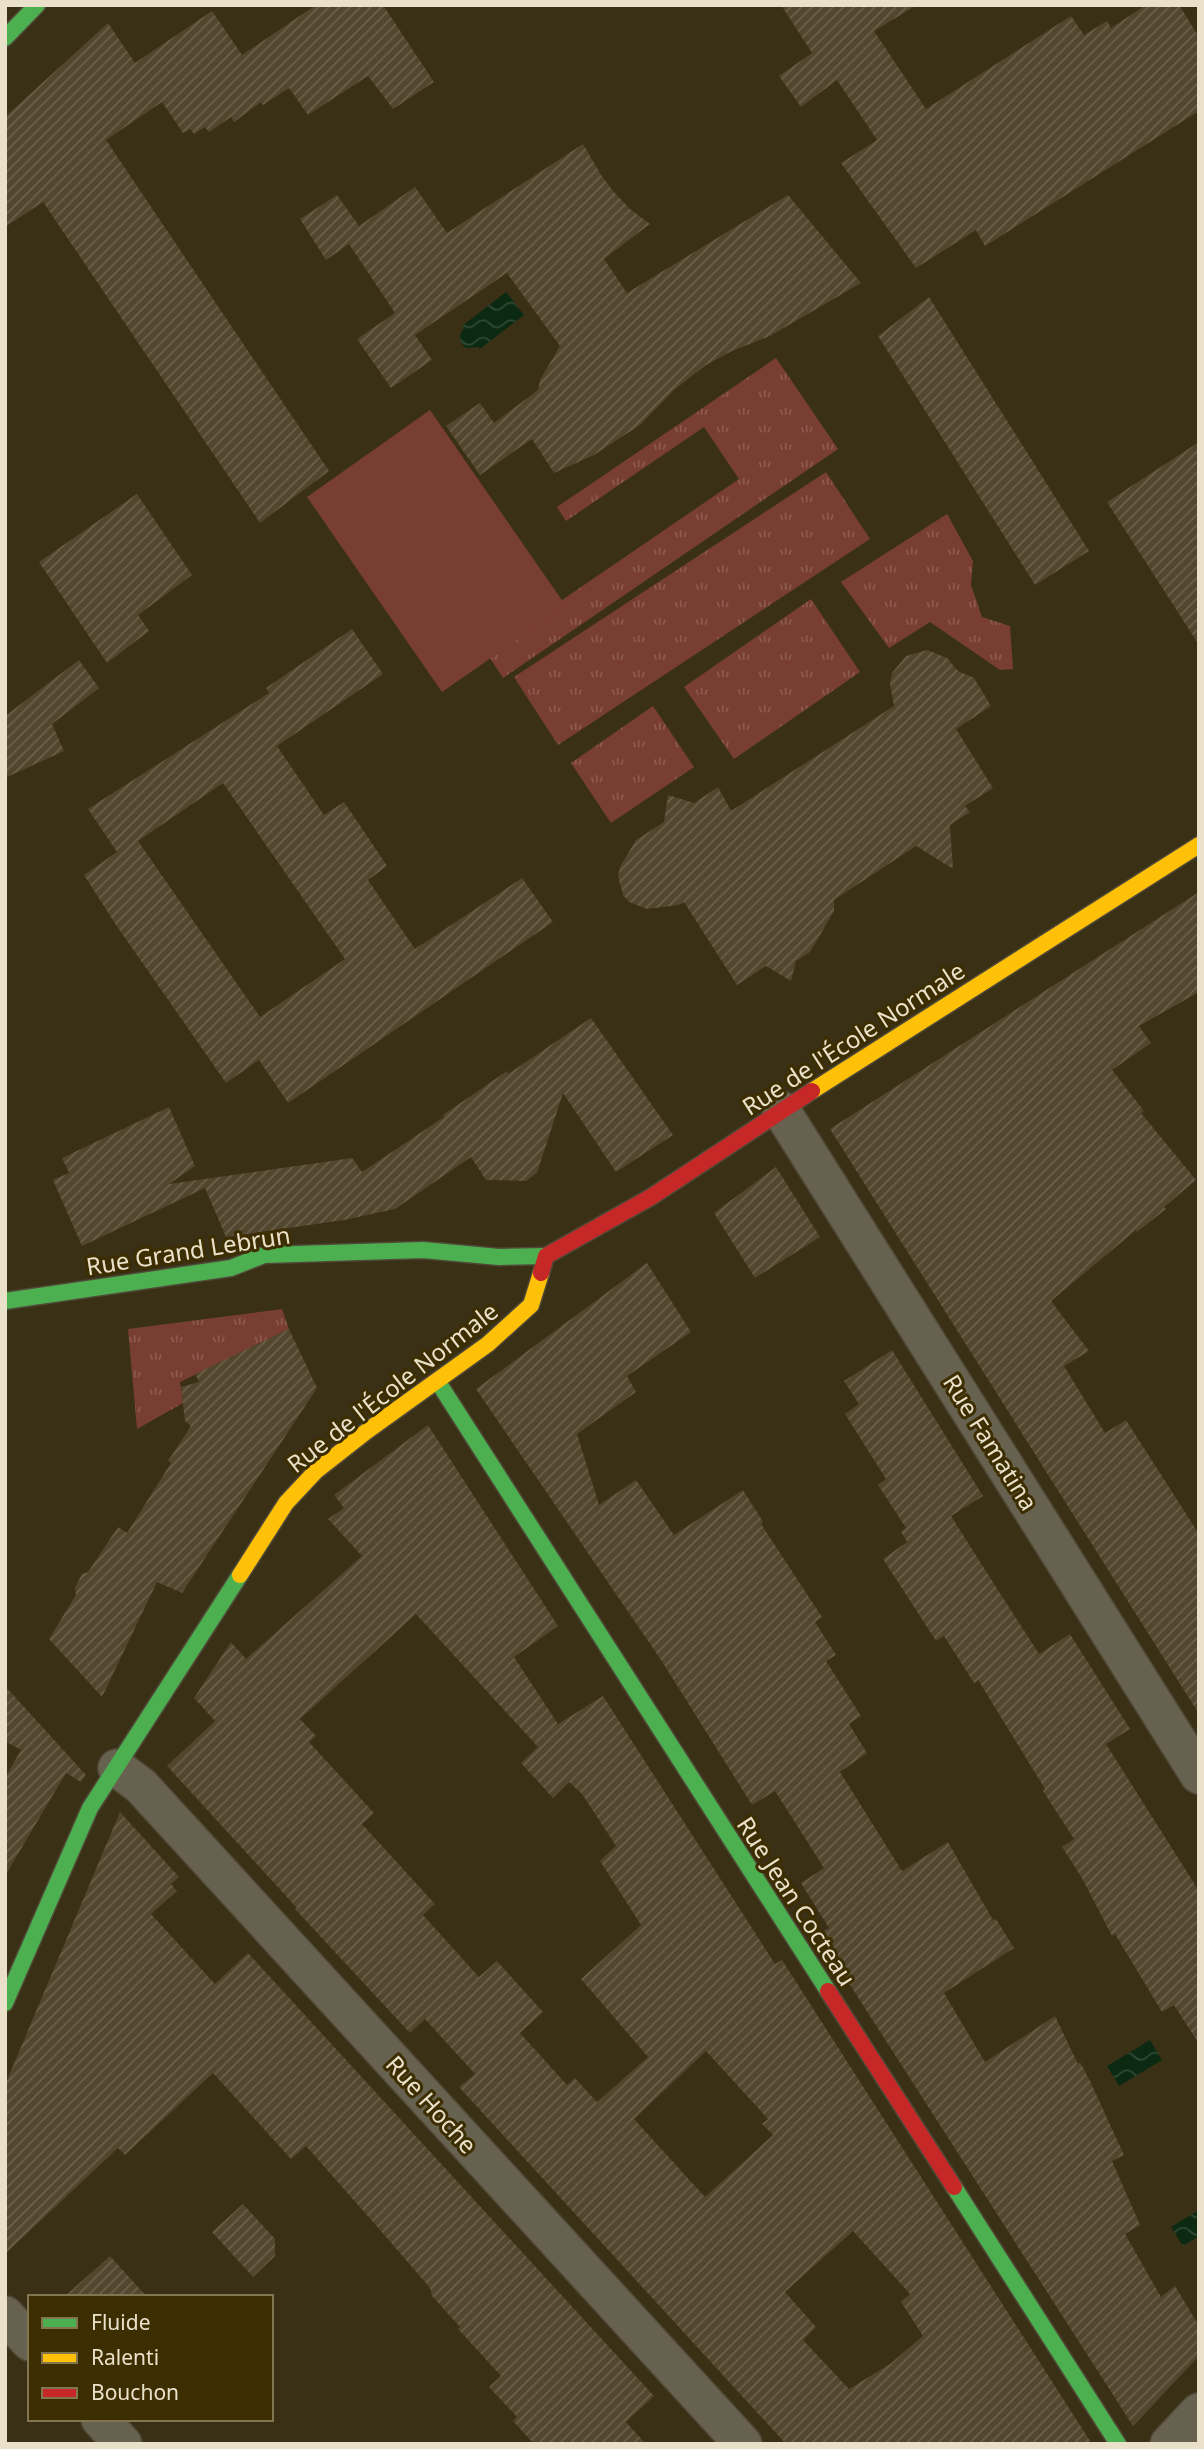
<svg xmlns="http://www.w3.org/2000/svg" width="1204" height="2449" font-family="'Noto Sans',sans-serif">
	<defs>
		<pattern id="grass-tufts" width="24" height="20" patternUnits="userSpaceOnUse" patternTransform="scale(1.75)"><rect width="24" height="20" fill="#793e32"/><path d="M3 7l-1-3M5 7V3M7 7l1-3M15 17l-1-3M17 17v-4M19 17l1-3" fill="none" stroke="#8c5a4e"/></pattern>
		<pattern id="water-waves" width="16" height="10" patternUnits="userSpaceOnUse" patternTransform="scale(1.75)"><rect width="16" height="10" fill="#0c2a12"/><path d="M0 5q4-4 8 0t8 0" fill="none" stroke="#304933"/></pattern>
		<pattern id="building-hatch" width="6" height="6" patternUnits="userSpaceOnUse" patternTransform="scale(1.75)"><rect width="6" height="6" fill="#52462e"/><path d="M-1 1l2-2M0 6l6-6M5 7l2-2" fill="none" stroke="#6b604b"/></pattern>
	</defs>
	<rect width="100%" height="100%" fill="#393016"/>
	<!-- grass -->
	<g fill="url(#grass-tufts)">
		<polygon points="776,358 838,449 503,678 486,652 739,479 704,427 566,521 557,507"/>
		<polygon points="826,472 870,539 558,745 514,677"/>
		<polygon points="947,514 973,561 971,585 982,617 1010,626 1013,669 1000,670 930,622 889,648 841,582"/>
		<polygon points="811,599 860,672 734,759 684,687"/>
		<polygon points="653,706 694,767 611,823 571,763"/>
		<polygon points="282,1309 289,1329 180,1382 183,1403 137,1429 128,1329"/>
	</g>
	<!-- pitch -->
	<polygon fill="#793e32" points="430,410 566,606 442,692 307,497"/>
	<!-- water -->
	<g fill="url(#water-waves)">
		<path d="M506,292L524,315L480,349L478,347L466,348C459,342 458,335 464,328L462,326Z"/>
		<polygon points="1150,2040 1162,2060 1119,2086 1107,2066"/>
		<polygon points="1199,2210 1199,2236 1183,2246 1171,2227"/>
	</g>
	<!-- building -->
	<g fill="url(#building-hatch)" fill-rule="evenodd">
		<polygon points="316,5 383,5 434,82 393,109 368,76 308,115 289,88 263,105 261,102 234,122 231,117 209,132 205,127 194,134 190,129 183,133 162,102 106,140 329,471 260,523 43,202 5,227 5,117 108,23 135,63 212,11 242,55"/>
		<polygon points="781,5 917,5 874,31 926,109 1071,16 1084,35 1107,21 1111,28 1146,5 1179,5 1199,37 1199,111 985,246 976,230 916,268 841,163 877,140 837,80 801,107 779,76 812,53"/>
		<polygon points="583,144 601,175 613,191 630,209 650,224 604,259 627,293 788,195 861,283 770,336 732,351 706,365 674,390 640,425 594,455 554,473 532,439 480,475 446,426 480,403 494,423 538,390 540,380 560,346 507,273 415,335 432,360 391,388 357,339 395,313 349,244 326,260 300,219 337,195 359,226 415,187 447,233"/>
		<polygon points="929,297 1089,551 1035,585 878,336"/>
		<polygon points="1199,442 1199,645 1107,502"/>
		<polygon points="137,494 192,575 138,615 149,631 107,663 39,562"/>
		<path d="M352,629L383,674L277,746L324,815L344,802L359,824L387,866L368,880L415,949L522,878L553,922L288,1103L259,1060L226,1083L116,925L84,875L117,852L88,809L269,693L266,688ZM223,783L345,959L260,1017L138,841Z"/>
		<polygon points="927,650 947,658 958,671 974,678 991,706 956,729 993,788 965,806 970,812 950,825 953,869 916,846 834,900 834,911 810,952 796,961 791,981 766,966 737,985 684,902 678,905 647,909 629,902 623,895 618,876 620,867 636,840 664,822 668,795 694,803 718,787 731,811 894,706 890,684 892,673 906,656"/>
		<polygon points="79,660 99,688 52,724 64,751 5,778 5,716"/>
		<polygon points="1199,892 1199,992 1139,1026 1151,1043 1112,1070 1144,1111 1141,1113 1196,1180 1164,1207 1166,1209 1137,1232 1136,1230 1051,1301 1089,1351 1064,1366 1105,1433 1126,1420 1199,1534 1199,1714 830,1129"/>
		<polygon points="591,1018 673,1135 616,1172 563,1093 537,1173 526,1181 486,1180 471,1157 395,1209 344,1220 226,1237 205,1188 82,1246 53,1180 69,1173 62,1158 169,1107 195,1166 169,1184 352,1158 362,1172 444,1117 443,1115 507,1071 508,1074"/>
		<polygon points="776,1167 820,1237 755,1278 714,1213"/>
		<polygon points="647,1263 691,1332 627,1376 636,1392 577,1434 599,1505 636,1480 674,1535 743,1490 763,1522 761,1524 822,1617 815,1622 836,1655 826,1661 861,1716 849,1724 867,1753 840,1772 902,1871 948,1842 993,1920 996,1919 1014,1948 944,1993 985,2062 1055,2016 1078,2064 1080,2062 1090,2081 1124,2155 1112,2161 1140,2225 1125,2234 1161,2297 1175,2286 1199,2326 1199,2356 1133,2426 818,1935 829,1928 801,1883 824,1868 775,1791 752,1805 661,1660 476,1389"/>
		<polygon points="289,1329 317,1388 182,1593 157,1582 102,1697 49,1639 76,1595 75,1588 82,1574 88,1572 118,1527 127,1533 171,1463 168,1461 191,1426 185,1421 181,1387 199,1382 195,1374"/>
		<polygon points="892,1350 983,1496 951,1516 982,1565 1039,1654 1070,1634 1130,1729 1106,1744 1199,1891 1199,2044 1174,2005 1162,2012 1115,1934 1112,1936 1082,1878 1062,1847 1074,1839 1043,1791 1045,1789 978,1680 974,1683 944,1636 936,1641 883,1559 907,1542 901,1532 906,1528 878,1485 886,1479 845,1414 859,1404 844,1381"/>
		<path d="M428,1425L558,1626L514,1657L558,1724L603,1696L775,1964L782,1960L1092,2444H786L459,2087L475,2074L425,2019L410,2033L295,1909L297,1908L167,1766L215,1721L194,1698L231,1642L246,1659L362,1556L328,1519L344,1508L334,1495ZM416,1614L538,1747L521,1763L553,1798L569,1782L582,1794L616,1846L600,1861L641,1925L581,1979L648,2057L597,2102L575,2078L567,2085L520,2033L543,2012L497,1961L479,1977L423,1915L435,1904L362,1824L374,1813L309,1742L316,1736L300,1719ZM706,2051L768,2119L762,2124L773,2135L705,2197L634,2119ZM853,2231L910,2294L901,2302L923,2336L890,2364L849,2389L803,2340L816,2327L785,2292Z"/>
		<polygon points="5,1686 86,1775 81,1782 66,1773 5,1876 5,1778 21,1750 5,1741"/>
		<polygon points="120,1812 179,1877 171,1884 177,1891 151,1914 215,1984 248,1953 654,2396 626,2422 646,2444 534,2444 513,2421 517,2417 489,2387 501,2376 458,2329 460,2327 432,2296 430,2288 380,2230 306,2146 291,2159 213,2073 125,2155 118,2148 5,2254 5,2085"/>
		<polygon points="243,2204 275,2239 275,2256 253,2277 212,2232"/>
		<polygon points="110,2256 147,2297 64,2297"/>
	</g>
	<g fill="none" stroke-linecap="round" stroke-linejoin="round">
		<defs>
			<g id="street">
				<polyline points="781,1110 1199,1775"/>
				<polyline points="117,1768 141,1786 743,2444"/>
				<polyline points="5,2315 30,2342"/>
				<polyline points="100,2419 123,2444"/>
				<polyline points="1169,2444 1199,2412"/>
			</g>
			<g id="fast">
				<polyline points="5,38 37,5"/>
				<polyline points="5,1301 231,1268 264,1255 423,1250 499,1257 546,1256"/>
				<polyline points="438,1382 828,1991"/>
				<polyline points="5,2003 90,1808 240,1575"/>
				<polyline points="954,2187 1118,2444"/>
			</g>
			<g id="slow">
				<polyline points="812,1091 1199,845"/>
				<polyline points="240,1575 286,1503 316,1471 367,1431 488,1344 531,1305 541,1273"/>
			</g>
			<g id="jam">
				<polyline points="541,1273 546,1256 651,1197 812,1091"/>
				<polyline points="828,1991 954,2187"/>
			</g>
		</defs>
		<!-- street casing -->
		<use href="#street" stroke="#504937" stroke-width="40"/>
		<!-- fast casing -->
		<use href="#fast" stroke="#504937" stroke-width="19"/>
		<!-- slow casing -->
		<use href="#slow" stroke="#504937" stroke-width="19"/>
		<!-- jam casing -->
		<use href="#jam" stroke="#504937" stroke-width="19"/>
		<!-- street -->
		<use href="#street" stroke="#67614f" stroke-width="37"/>
		<!-- fast -->
		<use href="#fast" stroke="#4caf50" stroke-width="16"/>
		<!-- slow -->
		<use href="#slow" stroke="#ffc107" stroke-width="16"/>
		<!-- jam -->
		<use href="#jam" stroke="#c62828" stroke-width="16"/>
	</g>
	<g text-anchor="middle" dominant-baseline="central" stroke-width="6" stroke-linejoin="round" paint-order="stroke">
		<!-- street labels -->
		<g font-size="24" fill="#eae1ca" stroke="#3c2e00">
			<text transform="translate(853 1038) rotate(-33)">Rue de l'École Normale</text>
			<text transform="translate(188 1250) rotate(-9)">Rue Grand Lebrun</text>
			<text transform="translate(392 1387) rotate(-38)">Rue de l'École Normale</text>
			<text transform="translate(991 1442) rotate(58)">Rue Famatina</text>
			<text transform="translate(797 1901) rotate(57)">Rue Jean Cocteau</text>
			<text transform="translate(432 2104) rotate(48)">Rue Hoche</text>
		</g>
	</g>
	<!-- border -->
	<rect width="1204" height="2449" fill="none" stroke="#eae1ca" stroke-width="14"/>
	<!-- legend -->
	<rect x="28" y="2295" width="245" height="126" fill="#3c2e00" stroke="#827651" stroke-width="2"/>
	<rect x="42" y="2318" width="35" height="10" fill="#4caf50" stroke="#827651" stroke-width="2"/>
	<text x="91" y="2330" font-size="21" fill="#eae1ca">Fluide</text>
	<rect x="42" y="2353" width="35" height="10" fill="#ffc107" stroke="#827651" stroke-width="2"/>
	<text x="91" y="2365" font-size="21" fill="#eae1ca">Ralenti</text>
	<rect x="42" y="2388" width="35" height="10" fill="#c62828" stroke="#827651" stroke-width="2"/>
	<text x="91" y="2400" font-size="21" fill="#eae1ca">Bouchon</text>
</svg>
